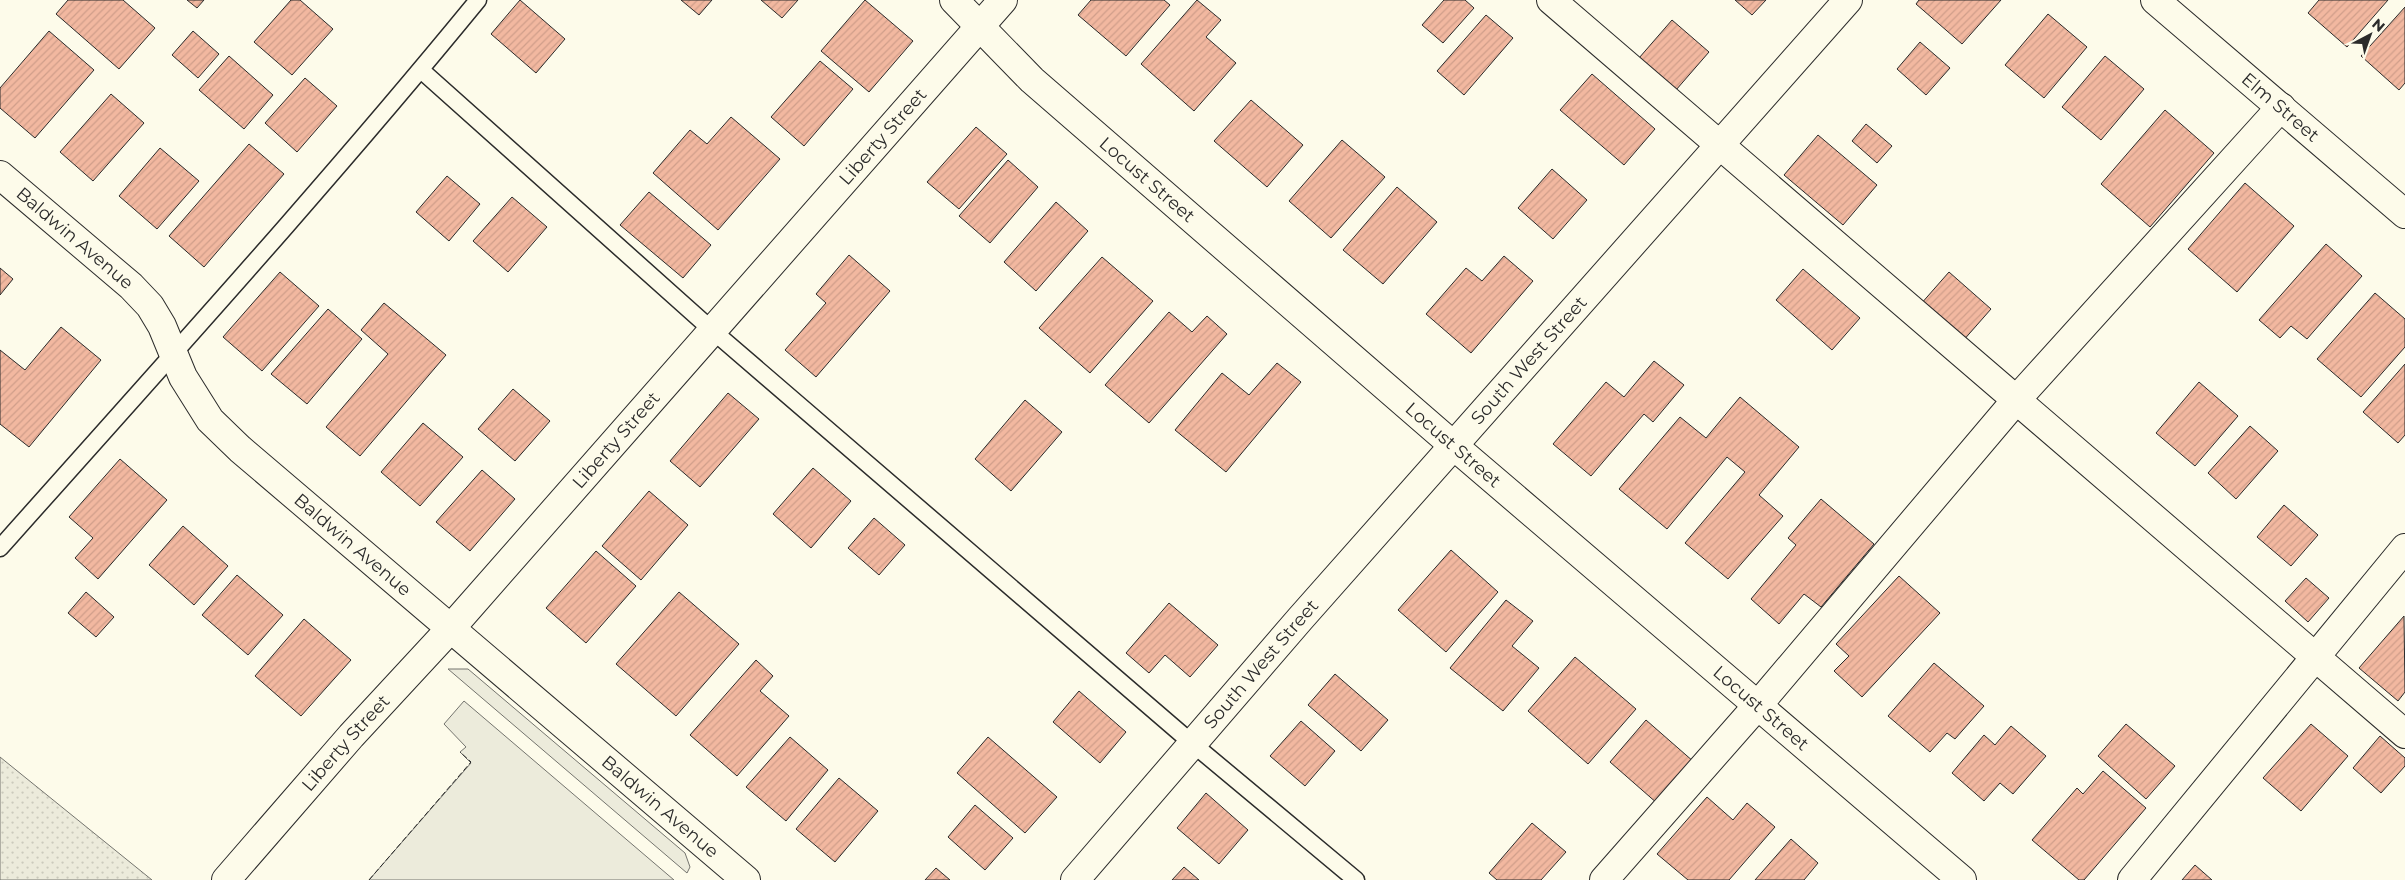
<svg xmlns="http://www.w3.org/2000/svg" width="2405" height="880" font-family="Montserrat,sans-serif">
	<defs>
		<pattern id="park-dots" width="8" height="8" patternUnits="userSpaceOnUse" patternTransform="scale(1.25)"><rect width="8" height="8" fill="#ecebdb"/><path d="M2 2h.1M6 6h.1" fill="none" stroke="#cbcabc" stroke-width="1.8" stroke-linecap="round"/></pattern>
		<pattern id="building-hatch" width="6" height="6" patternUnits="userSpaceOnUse" patternTransform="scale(1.25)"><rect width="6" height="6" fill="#f2b8a0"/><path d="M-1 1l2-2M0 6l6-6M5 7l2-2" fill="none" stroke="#d09e8a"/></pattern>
	</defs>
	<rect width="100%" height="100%" fill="#fdfbea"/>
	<!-- green -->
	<g fill="#ecebdb" stroke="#74746e">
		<polygon points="448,669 468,669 685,853 690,867 687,873"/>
		<polygon points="464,701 674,880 369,880 471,763 460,752 466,747 444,724"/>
	</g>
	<!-- park -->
	<polygon fill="url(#park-dots)" stroke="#74746e" points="0,757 152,880 0,880"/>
	<!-- building -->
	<g fill="url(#building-hatch)" stroke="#2b2b2b">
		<polygon points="68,0 123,0 155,28 119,69 56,14"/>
		<polygon points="187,0 204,0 197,8"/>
		<polygon points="291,0 300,0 333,29 292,75 254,42"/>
		<polygon points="520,0 565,39 536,73 491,34"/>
		<polygon points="681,0 712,0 699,15"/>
		<polygon points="761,0 798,0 782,18"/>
		<polygon points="865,0 913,41 869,92 821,51"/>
		<polygon points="1091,0 1164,0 1170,5 1126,56 1078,15"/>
		<polygon points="1197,0 1221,20 1206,37 1236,63 1194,111 1141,64"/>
		<polygon points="1444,0 1465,0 1474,8 1443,43 1422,25"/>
		<polygon points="1735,0 1766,0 1752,15"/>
		<polygon points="1919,0 2001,0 1962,44 1916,4"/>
		<polygon points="2319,0 2388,0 2347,47 2308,13"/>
		<polygon points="2405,7 2405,83 2399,90 2361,56"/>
		<polygon points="2048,14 2087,47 2044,98 2005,65"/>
		<polygon points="1486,15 1513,38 1464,95 1437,71"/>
		<polygon points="1672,20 1709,52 1676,90 1639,58"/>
		<polygon points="49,31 94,70 35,138 0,108 0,88"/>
		<polygon points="193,31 219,54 198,78 172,55"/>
		<polygon points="1920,42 1950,68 1926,95 1897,69"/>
		<polygon points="229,56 273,95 244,129 199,90"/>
		<polygon points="2105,56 2144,89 2101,140 2062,107"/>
		<polygon points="820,61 853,89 804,146 771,117"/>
		<polygon points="1592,74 1655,129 1624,165 1560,110"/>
		<polygon points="305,78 337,106 297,152 265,123"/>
		<polygon points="111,94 144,123 93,181 60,152"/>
		<polygon points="1251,100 1303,145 1267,187 1214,141"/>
		<polygon points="2165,110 2214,153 2150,227 2101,184"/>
		<polygon points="731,117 780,159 718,230 653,173 690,130 707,144"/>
		<polygon points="1866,124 1892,146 1877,163 1852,141"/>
		<polygon points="976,127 1007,154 959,209 927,182"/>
		<polygon points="1818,135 1877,185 1843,225 1784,175"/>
		<polygon points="1342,140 1385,177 1331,238 1289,201"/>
		<polygon points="249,144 284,174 204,267 169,236"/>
		<polygon points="160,148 199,181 157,229 119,196"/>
		<polygon points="1008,160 1038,187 990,243 959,216"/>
		<polygon points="1552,169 1587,200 1553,239 1518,208"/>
		<polygon points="447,176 480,204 449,241 416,212"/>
		<polygon points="2245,183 2294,226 2237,292 2188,249"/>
		<polygon points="1397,187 1437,222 1383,284 1343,250"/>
		<polygon points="649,192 711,245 683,278 620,225"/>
		<polygon points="512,197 547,227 508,272 473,241"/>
		<polygon points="1056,202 1088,231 1036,291 1004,262"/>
		<polygon points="2326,244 2362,276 2307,339 2291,326 2280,338 2259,320"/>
		<polygon points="849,255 890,291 816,377 785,350 826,303 816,294"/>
		<polygon points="1504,256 1533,281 1471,353 1426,314 1466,268 1482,281"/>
		<polygon points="1102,257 1153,301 1090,373 1039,328"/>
		<polygon points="0,268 13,279 0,295"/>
		<polygon points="1803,269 1860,318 1832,350 1776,300"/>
		<polygon points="280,272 319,306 262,371 223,337"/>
		<polygon points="1949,272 1991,309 1962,342 1920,305"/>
		<polygon points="2375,293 2405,319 2405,347 2361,397 2317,359"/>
		<polygon points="384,303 446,355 360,456 326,427 388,354 361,330"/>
		<polygon points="328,309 362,339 307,404 271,374"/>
		<polygon points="1169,312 1192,332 1207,316 1227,334 1149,423 1105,385"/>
		<polygon points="61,327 101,360 29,447 0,424 0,350 25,370"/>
		<polygon points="1654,361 1684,385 1653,422 1644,414 1591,476 1553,444 1606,382 1624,397"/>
		<polygon points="1277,363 1301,382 1226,472 1175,430 1222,373 1249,395"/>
		<polygon points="2405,364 2405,435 2398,443 2363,412"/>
		<polygon points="2199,382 2238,416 2195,466 2156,433"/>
		<polygon points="513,389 550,421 515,461 478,429"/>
		<polygon points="728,393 759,419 700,487 670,461"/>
		<polygon points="1740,397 1799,447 1759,495 1783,516 1728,579 1685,543 1745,472 1727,457 1667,529 1619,489 1680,417 1706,438"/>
		<polygon points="1025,400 1062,432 1011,491 975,459"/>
		<polygon points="423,423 463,457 420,506 381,472"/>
		<polygon points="2250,426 2278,451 2236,499 2208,473"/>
		<polygon points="120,459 167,500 98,579 75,558 93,538 69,517"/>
		<polygon points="813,468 851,501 811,548 773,514"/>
		<polygon points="482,470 515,499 470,551 436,522"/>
		<polygon points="649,491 688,525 641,580 602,546"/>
		<polygon points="1821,499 1874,544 1821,607 1804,594 1779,624 1751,599 1796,545 1788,538"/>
		<polygon points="2284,505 2318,535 2291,566 2257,537"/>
		<polygon points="874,518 905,545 879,575 848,548"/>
		<polygon points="183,526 228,566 194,605 149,565"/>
		<polygon points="1451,550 1498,592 1446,652 1398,610"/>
		<polygon points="596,551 636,586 586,643 546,608"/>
		<polygon points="237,575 283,615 248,655 202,615"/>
		<polygon points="1899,576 1940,613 1862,697 1834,671 1849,656 1836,644"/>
		<polygon points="2306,578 2329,598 2308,622 2285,601"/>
		<polygon points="86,592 114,617 96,637 68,613"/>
		<polygon points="679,592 739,644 676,716 616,664"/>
		<polygon points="1506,600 1533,621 1512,646 1539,668 1503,711 1450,668"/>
		<polygon points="1169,603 1218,645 1190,677 1165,655 1149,673 1126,653"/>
		<polygon points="2404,616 2405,692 2398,701 2359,668"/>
		<polygon points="304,619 351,660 301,716 255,676"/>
		<polygon points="1575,657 1636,709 1588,764 1528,711"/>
		<polygon points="756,660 773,676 760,691 789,716 737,776 690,735"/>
		<polygon points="1934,663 1984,706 1955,739 1947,733 1930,752 1888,716"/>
		<polygon points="1335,674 1388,720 1361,751 1308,705"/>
		<polygon points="1079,691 1126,732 1100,763 1053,722"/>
		<polygon points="1646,720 1694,762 1658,804 1610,762"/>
		<polygon points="1301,721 1335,751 1305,786 1270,756"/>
		<polygon points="2126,724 2175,766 2146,799 2098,756"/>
		<polygon points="2311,724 2348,756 2301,811 2263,778"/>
		<polygon points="2011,726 2046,756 2013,794 2000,783 1984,801 1952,773 1984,735 1995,745"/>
		<polygon points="2380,736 2405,758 2405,766 2381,793 2353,768"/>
		<polygon points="790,737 828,770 786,821 746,787"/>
		<polygon points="988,737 1057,797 1025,833 957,773"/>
		<polygon points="2103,771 2146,808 2084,880 2079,880 2032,840 2077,788 2083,794"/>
		<polygon points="839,778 878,811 835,862 796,829"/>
		<polygon points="1206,793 1248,830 1219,864 1177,828"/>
		<polygon points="1707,797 1733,820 1747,803 1775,827 1729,880 1688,880 1657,854"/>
		<polygon points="975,805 1013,838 985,870 948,837"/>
		<polygon points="1532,823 1566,852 1541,880 1497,880 1489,873"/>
		<polygon points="1791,839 1818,863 1804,880 1755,880"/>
		<polygon points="2195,865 2212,880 2182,880"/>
		<polygon points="1184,867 1199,880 1172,880"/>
		<polygon points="936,868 950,880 925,880"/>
	</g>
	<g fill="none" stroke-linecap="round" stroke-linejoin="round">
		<defs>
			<g id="service">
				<polyline points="421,70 713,331 1193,744 1356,880"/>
				<path d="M0,548C161,367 325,187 478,0"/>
			</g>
			<g id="minor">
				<path id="s1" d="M954,0L1032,80L1454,446L1962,880"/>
				<polyline points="1551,0 2405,734"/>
				<path id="s2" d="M2155,0L2405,214"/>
				<path id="s3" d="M0,175L131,286L150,306L162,326L183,377L210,420L240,449L746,880"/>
				<path id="s4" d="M226,880L351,736L451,628L1003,0"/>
				<path id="s5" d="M1075,880L1300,619L1848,0"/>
				<polyline points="1604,880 1758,705 2017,399 2281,107"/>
				<polyline points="2132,880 2405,548"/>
			</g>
		</defs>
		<!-- service casing -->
		<use href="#service" stroke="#2b2b2b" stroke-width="19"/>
		<!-- minor casing -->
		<use href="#minor" stroke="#2b2b2b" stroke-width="30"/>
		<!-- service -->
		<use href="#service" stroke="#fdfbea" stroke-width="16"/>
		<!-- minor -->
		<use href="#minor" stroke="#fdfbea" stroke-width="28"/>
		<!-- fence -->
		<polyline stroke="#2b2b2b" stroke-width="1" stroke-dasharray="6 2.5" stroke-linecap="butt" points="369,880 471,762 460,752"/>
	</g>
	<g text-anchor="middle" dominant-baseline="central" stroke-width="4" stroke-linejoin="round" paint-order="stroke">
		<!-- street labels -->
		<g font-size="18" fill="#2b2b2b" stroke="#fdfbea">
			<text stroke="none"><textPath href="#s2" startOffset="165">Elm Street</textPath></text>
			<text stroke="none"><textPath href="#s4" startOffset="992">Liberty Street</textPath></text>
			<text stroke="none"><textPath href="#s1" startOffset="264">Locust Street</textPath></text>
			<text stroke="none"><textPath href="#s3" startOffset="98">Baldwin Avenue</textPath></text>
			<text stroke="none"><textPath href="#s5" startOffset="690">South West Street</textPath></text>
			<text stroke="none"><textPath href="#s4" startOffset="588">Liberty Street</textPath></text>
			<text stroke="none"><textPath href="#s1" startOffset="669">Locust Street</textPath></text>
			<text stroke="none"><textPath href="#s3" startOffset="518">Baldwin Avenue</textPath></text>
			<text stroke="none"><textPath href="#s5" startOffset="285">South West Street</textPath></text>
			<text stroke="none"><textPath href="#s1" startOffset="1074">Locust Street</textPath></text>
			<text stroke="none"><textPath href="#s4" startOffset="182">Liberty Street</textPath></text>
			<text stroke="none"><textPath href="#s3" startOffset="922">Baldwin Avenue</textPath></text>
		</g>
	</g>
	<!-- north arrow -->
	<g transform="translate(2370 35) rotate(41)" stroke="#fdfbea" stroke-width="4" paint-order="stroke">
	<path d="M0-4L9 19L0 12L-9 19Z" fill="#2b2b2b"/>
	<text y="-8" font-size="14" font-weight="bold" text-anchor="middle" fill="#2b2b2b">N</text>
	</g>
</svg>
